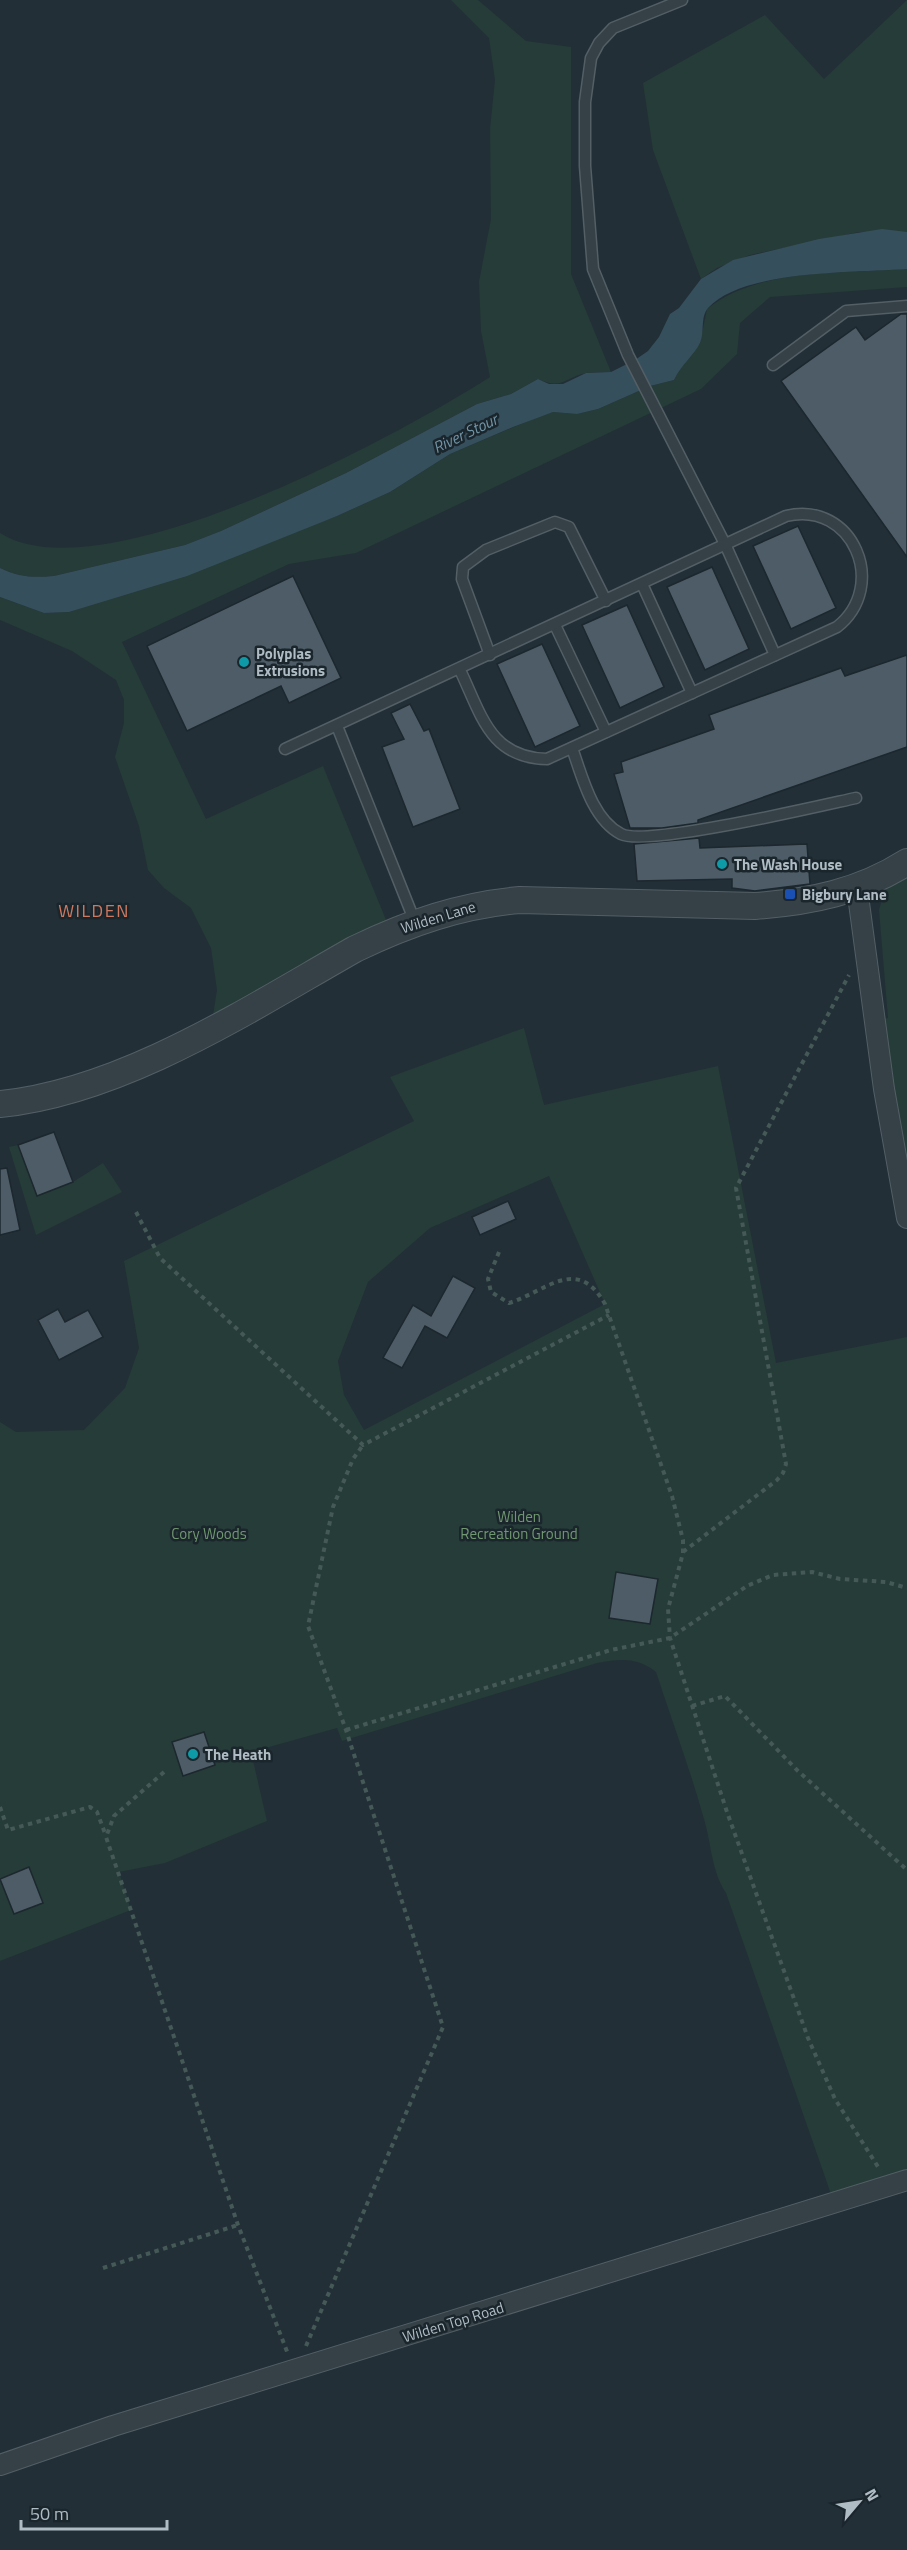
<svg xmlns="http://www.w3.org/2000/svg" width="907" height="2550" font-family="'Titillium Web',sans-serif">
	<rect width="100%" height="100%" fill="#222f37"/>
	<!-- green -->
	<g fill="#263c38" fill-rule="evenodd">
		<path d="M451,0H478L526,41L571,47V274L611,372C603,373 593,372 586,373C564,378 563,390 538,379L511,394L477,404L346,473L221,531L185,545L54,576C33,578 19,577 0,568V533C101,597 398,436 490,377L481,331L479,282L491,219L490,129L495,80L489,38Z"/>
		<polygon points="907,0 907,232 859,232 750,255 717,268 701,279 653,150 643,83 765,15 824,79"/>
		<path d="M907,269V287L770,297L740,323L737,354L701,389L356,553L289,564L122,642L206,819L323,766L391,932L211,1028L217,990L211,948L191,908L164,888L148,870L139,826L115,757L124,723V700L116,680L72,651L0,620V597L44,613L69,612L337,516L390,492L450,454L542,415L553,412L577,414L598,409L650,386L674,380L681,365L700,343L707,309C760,267 842,274 907,269Z"/>
		<polygon points="907,878 907,1218 875,1022 888,1018 879,910 885,890"/>
		<path d="M524,1028L544,1105L718,1066L776,1363L907,1337V2175L832,2197L726,1893C711,1870 712,1846 704,1819C690,1769 672,1721 656,1672C637,1657 620,1659 597,1663L342,1741L337,1728L251,1752L267,1821L165,1863L119,1872L131,1910L0,1961V1422L16,1432L84,1430L125,1388L139,1348L124,1261L414,1121L390,1077ZM549,1176L605,1304L364,1430L344,1395L338,1361L368,1282L430,1228Z"/>
		<polygon points="18,1145 37,1196 73,1182 103,1163 122,1192 36,1235 9,1147"/>
	</g>
	<!-- water -->
	<path fill="#364f5d" d="M882,229L907,232V269C857,273 743,269 708,308C700,317 705,332 700,343C694,355 681,365 674,380L650,386L598,409L577,414L553,412L513,427L450,454L390,492L337,516L187,576L69,612L44,613L0,597V568C19,577 33,578 54,576L185,545L221,531L346,473L477,404L511,394L538,379L549,384H563L586,373L611,372L635,360L648,351L659,337L670,314L679,308L701,279L733,260L819,239Z"/>
	<!-- building -->
	<g fill="#4d5c66" stroke="#1c272e" stroke-width="1.5">
		<polygon points="901,314 907,314 907,557 781,381 856,327 865,340"/>
		<polygon points="798,526 836,608 791,629 753,546"/>
		<polygon points="712,567 749,649 705,670 667,587"/>
		<polygon points="293,576 341,678 289,703 281,686 187,731 147,646"/>
		<polygon points="627,605 664,687 620,708 582,625"/>
		<polygon points="542,644 580,726 535,747 497,664"/>
		<polygon points="907,655 907,747 698,820 698,823 662,828 630,828 614,774 623,772 621,762 714,729 709,715 841,668 845,676"/>
		<polygon points="410,704 424,731 429,729 460,809 413,827 382,747 404,739 391,713"/>
		<polygon points="699,838 700,848 807,844 810,884 755,891 732,888 732,879 637,881 634,844"/>
		<polygon points="54,1132 73,1182 37,1196 18,1145"/>
		<polygon points="7,1168 20,1230 0,1235 0,1169"/>
		<polygon points="508,1201 516,1219 480,1235 472,1217"/>
		<polygon points="453,1276 475,1288 447,1338 425,1326 402,1368 383,1358 413,1305 431,1316"/>
		<polygon points="58,1309 65,1322 88,1310 103,1337 59,1360 38,1320"/>
		<polygon points="616,1572 658,1579 650,1624 609,1618"/>
		<polygon points="204,1732 215,1765 183,1776 172,1742"/>
		<polygon points="29,1867 43,1903 14,1914 0,1879"/>
	</g>
	<g fill="none" stroke-linecap="round" stroke-linejoin="round">
		<defs>
			<g id="service">
				<polyline points="682,0 613,28 599,43 591,58 585,102 585,166 593,269 628,355 725,544 775,655"/>
				<polyline points="773,365 846,311 907,306"/>
				<polyline points="642,584 692,693"/>
				<polyline points="555,625 606,732"/>
				<polyline points="490,655 462,579 463,567 486,550 555,522 569,527 606,601"/>
				<polyline points="337,726 415,922"/>
				<path d="M572,748C582,776 592,819 621,834C646,847 819,806 856,798"/>
				<path d="M285,749L786,516C853,500 889,586 837,627L547,759C489,758 481,713 459,668"/>
			</g>
			<g id="minor">
				<polyline points="857,888 884,1089 907,1218"/>
				<polyline points="0,2465 113,2426 907,2180"/>
			</g>
			<path id="tertiary" d="M0,1104C123,1092 249,1009 355,949C409,923 461,905 520,900L755,906C810,902 860,892 907,862"/>
		</defs>
		<!-- service casing -->
		<use href="#service" stroke="#535e65" stroke-width="13"/>
		<!-- minor casing -->
		<use href="#minor" stroke="#535e65" stroke-width="22"/>
		<!-- tertiary casing -->
		<use href="#tertiary" stroke="#535e65" stroke-width="28"/>
		<!-- path -->
		<g stroke="#455957" stroke-width="4" stroke-dasharray="4.5 4.5" stroke-linecap="butt">
			<polyline points="136,1212 160,1258 363,1445 609,1315"/>
			<path d="M499,1252L488,1279L491,1292L509,1303C547,1291 577,1255 605,1304L672,1496L683,1540V1553L668,1609L670,1638L727,1812L808,2038L835,2099L880,2170"/>
			<polyline points="683,1552 777,1480 783,1473 786,1464 736,1188 849,975"/>
			<polyline points="692,1706 725,1696 798,1771 907,1870"/>
			<polyline points="346,1730 611,1650 670,1638 747,1586 773,1575 812,1572 840,1579 886,1582 907,1588"/>
			<polyline points="164,1772 114,1816 106,1837 238,2225 288,2354"/>
			<polyline points="0,1807 8,1830 90,1807 97,1812 106,1836"/>
			<polyline points="103,2268 238,2225"/>
			<polyline points="306,2346 443,2027 346,1730 308,1626 333,1507 353,1459 363,1445"/>
		</g>
		<!-- service -->
		<use href="#service" stroke="#354147" stroke-width="10"/>
		<!-- minor -->
		<use href="#minor" stroke="#354147" stroke-width="20"/>
		<!-- tertiary -->
		<use href="#tertiary" stroke="#354147" stroke-width="26"/>
	</g>
	<!-- markers -->
	<g fill="#0f9aa8" stroke="#1a252c" stroke-width="2">
		<circle cx="244" cy="662" r="6"/>
		<circle cx="722" cy="864" r="6"/>
		<circle cx="193" cy="1754" r="6"/>
	</g>
	<rect fill="#1a4fb4" stroke="#1a252c" stroke-width="2" x="784" y="888" width="12" height="12" rx="3"/>
	<g text-anchor="middle" dominant-baseline="central" stroke-width="5" stroke-linejoin="round" paint-order="stroke">
		<!-- poi labels -->
		<g font-size="15" font-weight="bold" fill="#b0bcc4" stroke="#1a252c" text-anchor="start">
			<text x="256" y="653">Polyplas<tspan x="256" dy="17">Extrusions</tspan></text>
			<text x="734" y="864">The Wash House</text>
			<text x="802" y="894">Bigbury Lane</text>
			<text x="205" y="1754">The Heath</text>
		</g>
		<!-- street labels -->
		<g font-size="15" fill="#b0bcc4" stroke="#1a252c">
			<text transform="translate(438 917) rotate(-17)">Wilden Lane</text>
			<text transform="translate(453 2322) rotate(-17)">Wilden Top Road</text>
		</g>
		<!-- park labels -->
		<g font-size="15" fill="#709870" stroke="#1a252c">
			<text x="519" y="1516">Wilden<tspan x="519" dy="17">Recreation Ground</tspan></text>
			<text x="209" y="1533">Cory Woods</text>
		</g>
		<!-- water labels -->
		<g font-size="16" font-style="italic" fill="#7194a6" stroke="#1a252c">
			<text transform="translate(465 433) rotate(-26)">River Stour</text>
		</g>
		<!-- quarter labels -->
		<g font-size="18" letter-spacing="1.5" fill="#cd7961" stroke="#1a252c">
			<text x="94" y="910">WILDEN</text>
		</g>
	</g>
	<!-- north arrow -->
	<g transform="translate(859 2502) rotate(61)" stroke="#1a252c" stroke-width="4.5" paint-order="stroke">
	<path d="M0-4.5L10 22L0 15L-10 22Z" fill="#b0bcc4"/>
	<text y="-9" font-size="16" font-weight="bold" text-anchor="middle" fill="#b0bcc4">N</text>
	</g>
	<!-- scale -->
	<path d="M21 2520v9h146v-9" fill="none" stroke="#b0bcc4" stroke-width="3"/>
	<text x="30" y="2520" font-size="18" fill="#b0bcc4" stroke="#1a252c" stroke-width="4.5" paint-order="stroke">50 m</text>
</svg>
